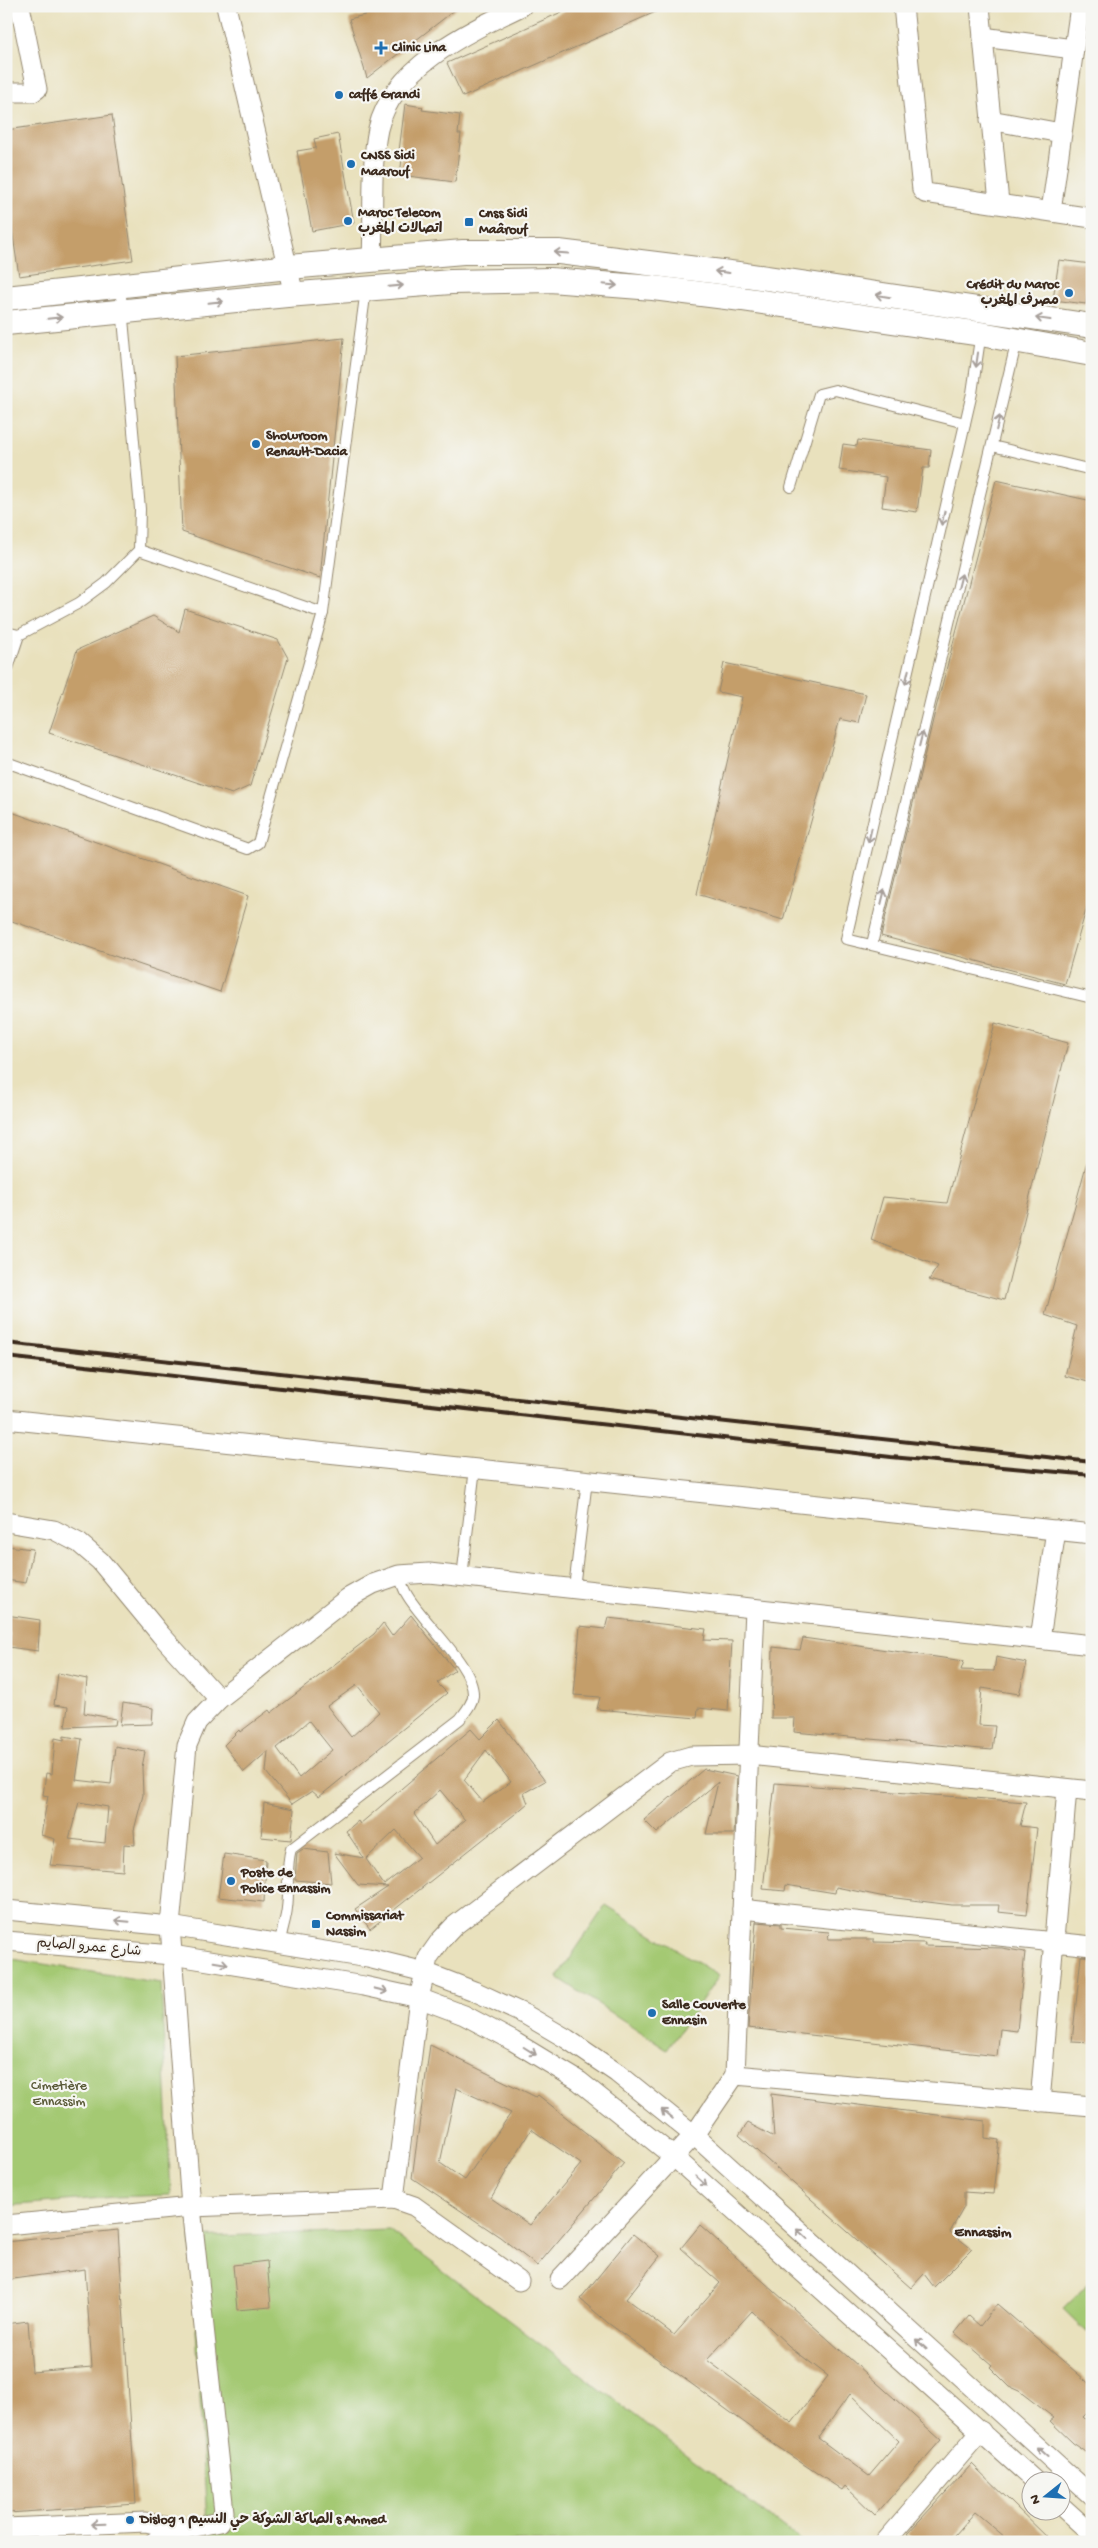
<svg xmlns="http://www.w3.org/2000/svg" width="1098" height="2548" font-family="'Gochi Hand','Playpen Sans Arabic',sans-serif">
	<rect width="100%" height="100%" fill="#f6f6f2"/>
	<filter id="ink" filterUnits="userSpaceOnUse"><feTurbulence type="fractalNoise" baseFrequency=".02" numOctaves="2"/><feDisplacementMap in="SourceGraphic" scale="10" xChannelSelector="R" yChannelSelector="G"/><feConvolveMatrix kernelMatrix="1 2 1 2 8 2 1 2 1" color-interpolation-filters="sRGB"/></filter>
	<filter id="wash" filterUnits="userSpaceOnUse"><feTurbulence type="fractalNoise" baseFrequency=".0096" numOctaves="4" result="noise"/><feDisplacementMap in="SourceGraphic" scale="20" xChannelSelector="R" yChannelSelector="G"/><feGaussianBlur stdDeviation="1.12" result="paint"/><feColorMatrix in="noise" values="0 0 0 0 0 0 0 0 0 0 0 0 0 0 0 0 0 1.4 0 .05"/><feComposite in="paint" operator="in"/></filter>
	<g filter="url(#wash)">
		<rect width="100%" height="100%" fill="#e9e1bd"/>
		<!-- green -->
		<g fill="#a4c973" stroke="#707a48">
			<polygon points="606,1905 719,1976 667,2049 557,1977"/>
			<polygon points="6,1958 161,1983 171,2195 113,2197 6,2206"/>
			<polygon points="389,2230 803,2542 208,2542 191,2237"/>
			<polygon points="1092,2281 1092,2337 1063,2309"/>
		</g>
		<g id="blocks">
			<!-- building -->
			<g fill="#c49e6b" fill-rule="evenodd">
				<polygon points="400,6 460,6 367,78 349,19"/>
				<polygon points="575,6 669,6 463,97 447,63"/>
				<polygon points="405,104 423,107 422,110 460,115 458,134 461,134 455,182 400,175 403,151 399,151"/>
				<polygon points="112,115 133,260 19,276 6,189 6,130"/>
				<polygon points="338,134 354,223 312,231 297,151 316,148 314,139"/>
				<polygon points="1059,260 1091,264 1086,304 1053,300"/>
				<polygon points="344,338 320,578 182,532 175,356"/>
				<polygon points="858,440 931,450 929,468 923,468 917,512 882,507 886,477 839,470 843,444 857,446"/>
				<polygon points="996,480 1092,501 1092,889 1065,984 881,936 935,712"/>
				<polygon points="185,609 278,640 288,658 250,786 232,794 49,733 77,650 153,616 179,632"/>
				<polygon points="724,663 866,694 859,723 840,719 783,920 697,894 742,697 718,692"/>
				<polygon points="6,810 248,896 220,992 6,919"/>
				<polygon points="995,1023 1068,1043 1004,1300 929,1280 938,1266 871,1240 883,1197 947,1203"/>
				<polygon points="1087,1162 1092,1163 1092,1383 1065,1376 1077,1326 1045,1315"/>
				<polygon points="6,1546 33,1549 26,1583 6,1580"/>
				<polygon points="6,1615 40,1620 38,1651 8,1647 10,1633 6,1632"/>
				<path d="M411,1615L455,1670L437,1683L447,1693L319,1797L312,1791L292,1804L266,1772L268,1751L244,1772L224,1745L239,1730L240,1732L269,1710L271,1713L374,1634L383,1623L392,1636ZM357,1685L379,1712L351,1737L327,1706ZM309,1721L332,1750L299,1778L277,1748Z"/>
				<polygon points="608,1618 706,1629 704,1640 732,1641 728,1711 698,1708 697,1718 597,1709 600,1697 574,1695 580,1626 605,1629"/>
				<polygon points="803,1638 964,1661 961,1670 994,1671 996,1657 1027,1663 1019,1694 982,1688 979,1725 995,1726 992,1750 794,1732 795,1718 771,1718 773,1647 800,1650"/>
				<polygon points="58,1673 87,1679 84,1713 116,1719 115,1725 65,1727 68,1707 54,1705"/>
				<polygon points="123,1703 153,1708 152,1724 120,1725"/>
				<path d="M499,1720L545,1781L524,1793L528,1803L515,1814L370,1929L355,1909L388,1887L358,1885L334,1853L364,1858L346,1831L358,1821L360,1824L471,1729L480,1739ZM486,1750L511,1782L483,1802L464,1780ZM440,1790L465,1820L435,1845L414,1814ZM396,1830L419,1857L384,1885L366,1859Z"/>
				<path d="M64,1736L82,1739L76,1780L111,1784L115,1746L145,1752L142,1767L143,1795L134,1830L135,1845L124,1844L123,1871L50,1865L55,1839L41,1835L48,1796L43,1795L46,1773L52,1774L55,1738L64,1740ZM79,1802L108,1807L105,1843L69,1839Z"/>
				<polygon points="704,1769 737,1776 734,1834 706,1834 718,1782 657,1833 644,1820"/>
				<polygon points="775,1783 1026,1802 1020,1826 1037,1828 1027,1915 998,1912 999,1905 952,1905 880,1896 836,1887 835,1893 786,1885 785,1891 763,1889"/>
				<polygon points="264,1803 294,1809 291,1840 261,1837"/>
				<polygon points="303,1849 328,1852 331,1883 295,1880 297,1853"/>
				<polygon points="224,1854 266,1860 264,1902 218,1897"/>
				<polygon points="756,1922 781,1924 781,1928 829,1932 828,1939 874,1939 874,1942 925,1943 924,1946 1002,1948 1025,1952 1017,2031 1000,2029 997,2056 748,2028"/>
				<polygon points="1081,1956 1092,1957 1092,2043 1072,2042"/>
				<path d="M430,2045L536,2097L538,2095L624,2163L537,2266L500,2237L412,2178ZM456,2088L511,2113L465,2180L440,2163ZM531,2129L581,2164L530,2225L491,2198Z"/>
				<polygon points="771,2094 985,2121 985,2138 999,2140 993,2194 964,2192 964,2207 950,2232 972,2249 934,2287 924,2274 911,2288 739,2135 748,2123 774,2137"/>
				<path d="M700,2225L941,2440L875,2515L845,2486L842,2490L778,2447L608,2323L580,2299L633,2234L660,2256L626,2299L674,2335L720,2283L681,2248ZM752,2311L789,2346L828,2376L792,2423L707,2360ZM850,2394L899,2441L869,2476L818,2438Z"/>
				<polygon points="118,2230 136,2504 9,2513 6,2481 6,2324 28,2321 32,2372 92,2367 85,2269 6,2280 6,2242"/>
				<polygon points="267,2261 271,2307 237,2310 233,2265"/>
				<polygon points="997,2304 1092,2386 1092,2408 1083,2417 1092,2425 1092,2456 1073,2443 1050,2421 1054,2418 1019,2391 1010,2387 990,2367 992,2365 955,2333 969,2316 980,2326"/>
				<polygon points="972,2464 1052,2542 1011,2542 975,2512 949,2542 917,2542 907,2534"/>
			</g>
		</g>
	</g>
	<g filter="url(#ink)">
		<use href="#blocks" fill-opacity="0" stroke="#92866e" stroke-width="1"/>
		<g fill="none" stroke-linecap="round" stroke-linejoin="round">
			<defs>
				<g id="service">
					<polyline points="120,285 140,509 139,550"/>
					<polyline points="981,332 972,393 846,939 1092,998"/>
					<polyline points="992,446 1092,470"/>
					<polyline points="791,487 819,394 835,390 965,423"/>
					<polyline points="6,632 19,635 79,603 106,583 139,550 323,613"/>
					<polyline points="6,674 19,635"/>
					<polyline points="6,762 248,849 258,843 323,613 366,289"/>
					<polyline points="872,944 1017,340"/>
					<polyline points="462,1577 475,1468"/>
					<polyline points="574,1588 587,1480"/>
					<path d="M280,1944C281,1931 286,1920 287,1908C290,1888 285,1869 291,1849L460,1719C465,1712 472,1705 473,1696C475,1666 421,1621 406,1593C403,1588 401,1581 399,1575"/>
				</g>
				<g id="minor">
					<polyline points="226,6 294,295"/>
					<polyline points="903,6 922,190 925,193 1092,218"/>
					<polyline points="980,6 999,203"/>
					<polyline points="983,37 1073,49"/>
					<polyline points="6,92 33,92 37,89 20,6"/>
					<polyline points="990,120 1061,133"/>
					<polyline points="1051,211 1080,6"/>
					<path d="M372,259C374,220 370,167 378,129C393,66 470,31 522,6"/>
					<polyline points="6,1419 1092,1534"/>
					<polyline points="6,1522 54,1530 79,1543 100,1561 161,1635 219,1699"/>
					<polyline points="1040,1639 1056,1530"/>
					<polyline points="742,1909 1092,1946"/>
					<polyline points="6,1910 170,1926 368,1958 425,1972 474,1991 526,2015 567,2039 617,2073 694,2135 1092,2496"/>
					<polyline points="6,1941 172,1955 364,1986 419,1998 464,2015 513,2041 579,2081 674,2157 1034,2480"/>
					<polyline points="735,2075 755,1609"/>
					<polyline points="1040,2102 1067,1789"/>
					<polyline points="394,2199 419,1998 425,1972 428,1958 440,1941 454,1926 670,1762 691,1756 749,1755 1092,1791"/>
					<polyline points="6,2225 191,2207 394,2199 414,2206 519,2281"/>
					<polyline points="560,2279 694,2135 735,2075 1092,2106"/>
					<polyline points="1060,2505 1092,2534"/>
					<polyline points="6,2528 146,2522 180,2530"/>
					<polyline points="154,2542 180,2530 219,2522 224,2512 191,2207 170,1926 187,1745 197,1722 219,1699 348,1598 373,1584 399,1575 429,1573 1092,1645"/>
					<polyline points="885,2542 981,2431"/>
				</g>
				<g id="tertiary">
					<polyline points="6,298 289,267 463,252 559,252 746,275 1092,326"/>
					<polyline points="6,323 287,295 451,282 550,280 653,288 742,299 981,334 1092,354"/>
				</g>
			</defs>
			<!-- service casing -->
			<use href="#service" stroke="#92866e" stroke-width="12"/>
			<!-- minor casing -->
			<use href="#minor" stroke="#92866e" stroke-width="21"/>
			<!-- tertiary casing -->
			<use href="#tertiary" stroke="#92866e" stroke-width="26"/>
			<!-- service -->
			<use href="#service" stroke="#fff" stroke-width="10"/>
			<!-- minor -->
			<use href="#minor" stroke="#fff" stroke-width="19"/>
			<!-- tertiary -->
			<use href="#tertiary" stroke="#fff" stroke-width="24"/>
			<!-- rail -->
			<g stroke="#3b2a1e" stroke-width="4">
				<polyline points="6,1343 1092,1462"/>
				<polyline points="6,1357 891,1457 1092,1475"/>
			</g>
		</g>
		<!-- one-way arrows -->
		<defs><path id="oneway-shaft" d="M-6 0H5M1.5-3L5.5 0L1.5 3" fill="none" stroke-width="1.6" stroke-linecap="round" stroke-linejoin="round" transform="scale(1.25)"/></defs>
		<g stroke="#a79f9a">
			<use href="#oneway-shaft" transform="translate(561 253) rotate(-176)"/>
			<use href="#oneway-shaft" transform="translate(722 272) rotate(-173)"/>
			<use href="#oneway-shaft" transform="translate(610 285) rotate(5)"/>
			<use href="#oneway-shaft" transform="translate(396 286) rotate(-5)"/>
			<use href="#oneway-shaft" transform="translate(883 296) rotate(-171)"/>
			<use href="#oneway-shaft" transform="translate(216 302) rotate(-6)"/>
			<use href="#oneway-shaft" transform="translate(55 318) rotate(-6)"/>
			<use href="#oneway-shaft" transform="translate(1043 319) rotate(-172)"/>
			<use href="#oneway-shaft" transform="translate(977 360) rotate(98)"/>
			<use href="#oneway-shaft" transform="translate(998 423) rotate(-76)"/>
			<use href="#oneway-shaft" transform="translate(943 518) rotate(103)"/>
			<use href="#oneway-shaft" transform="translate(960 581) rotate(-76)"/>
			<use href="#oneway-shaft" transform="translate(907 677) rotate(103)"/>
			<use href="#oneway-shaft" transform="translate(921 739) rotate(-76)"/>
			<use href="#oneway-shaft" transform="translate(870 835) rotate(103)"/>
			<use href="#oneway-shaft" transform="translate(883 897) rotate(-76)"/>
			<use href="#oneway-shaft" transform="translate(122 1921) rotate(-175)"/>
			<use href="#oneway-shaft" transform="translate(221 1963) rotate(9)"/>
			<use href="#oneway-shaft" transform="translate(381 1990) rotate(13)"/>
			<use href="#oneway-shaft" transform="translate(530 2051) rotate(32)"/>
			<use href="#oneway-shaft" transform="translate(667 2114) rotate(-141)"/>
			<use href="#oneway-shaft" transform="translate(701 2181) rotate(42)"/>
			<use href="#oneway-shaft" transform="translate(802 2234) rotate(-138)"/>
			<use href="#oneway-shaft" transform="translate(921 2344) rotate(-138)"/>
			<use href="#oneway-shaft" transform="translate(1042 2452) rotate(-138)"/>
			<use href="#oneway-shaft" transform="translate(98 2524) rotate(178)"/>
		</g>
	</g>
	<!-- markers -->
	<g fill="#1f6fb2" stroke="#f6f6f2" stroke-width="2">
		<path d="M378.5 40.5h5v5h5v5h-5v5h-5v-5h-5v-5h5z"/>
		<circle cx="339" cy="95" r="5"/>
		<circle cx="351" cy="164" r="5"/>
		<circle cx="348" cy="221" r="5"/>
		<rect x="464" y="217" width="10" height="10" rx="2.5"/>
		<circle cx="1069" cy="293" r="5"/>
		<circle cx="256" cy="444" r="5"/>
		<circle cx="231" cy="1881" r="5"/>
		<rect x="311" y="1919" width="10" height="10" rx="2.5"/>
		<circle cx="652" cy="2013" r="5"/>
		<circle cx="130" cy="2520" r="5"/>
	</g>
	<g text-anchor="middle" dominant-baseline="central" stroke-width="4.5" stroke-linejoin="round" paint-order="stroke">
		<!-- poi labels -->
		<g font-size="14" font-weight="bold" fill="#3b2a1e" stroke="#f6f6f2" text-anchor="start">
			<text x="392" y="48">Clinic Lina</text>
			<text x="349" y="95">caffé Grandi</text>
			<text x="361" y="156">CNSS Sidi<tspan x="361" dy="16">Maarouf</tspan></text>
			<text x="358" y="213">Maroc Telecom<tspan x="358" dy="16">اتصالات المغرب</tspan></text>
			<text x="479" y="214">Cnss Sidi<tspan x="479" dy="16">Maârouf</tspan></text>
			<text x="1059" y="285" text-anchor="end">Crédit du Maroc<tspan x="1059" dy="16">مصرف المغرب</tspan></text>
			<text x="266" y="436">Showroom<tspan x="266" dy="16">Renault-Dacia</tspan></text>
			<text x="241" y="1873">Poste de<tspan x="241" dy="16">Police Ennassim</tspan></text>
			<text x="326" y="1916">Commissariat<tspan x="326" dy="16">Nassim</tspan></text>
			<text x="662" y="2005">Salle Couverte<tspan x="662" dy="16">Ennasin</tspan></text>
			<text x="140" y="2520">Dislog الصاكة الشوكة حي النسيم 1 s Ahmed</text>
		</g>
		<!-- street labels -->
		<g font-size="14" fill="#3b2a1e" stroke="#f6f6f2">
			<text transform="translate(89 1948) rotate(5)">شارع عمرو الصايم</text>
		</g>
		<!-- park labels -->
		<g font-size="14" fill="#5a5a38" stroke="#f6f6f2">
			<text x="59" y="2086">Cimetière<tspan x="59" dy="16">Ennassim</tspan></text>
		</g>
		<!-- neighbourhood labels -->
		<g font-size="15" font-weight="bold" fill="#3b2a1e" stroke="#f6f6f2">
			<text x="983" y="2233">Ennassim</text>
		</g>
	</g>
	<!-- margin -->
	<rect width="1098" height="2548" fill="none" stroke="#f6f6f2" stroke-width="25"/>
	<!-- north arrow -->
	<g transform="translate(1046 2496) rotate(253)"><circle r="24" fill="#f6f6f2" stroke="#aba49d"/>
	<path d="M0-4L9 19L0 12L-9 19Z" fill="#1f6fb2"/>
	<text y="-8" font-size="14" font-weight="bold" text-anchor="middle" fill="#3b2a1e">N</text>
	</g>
</svg>
